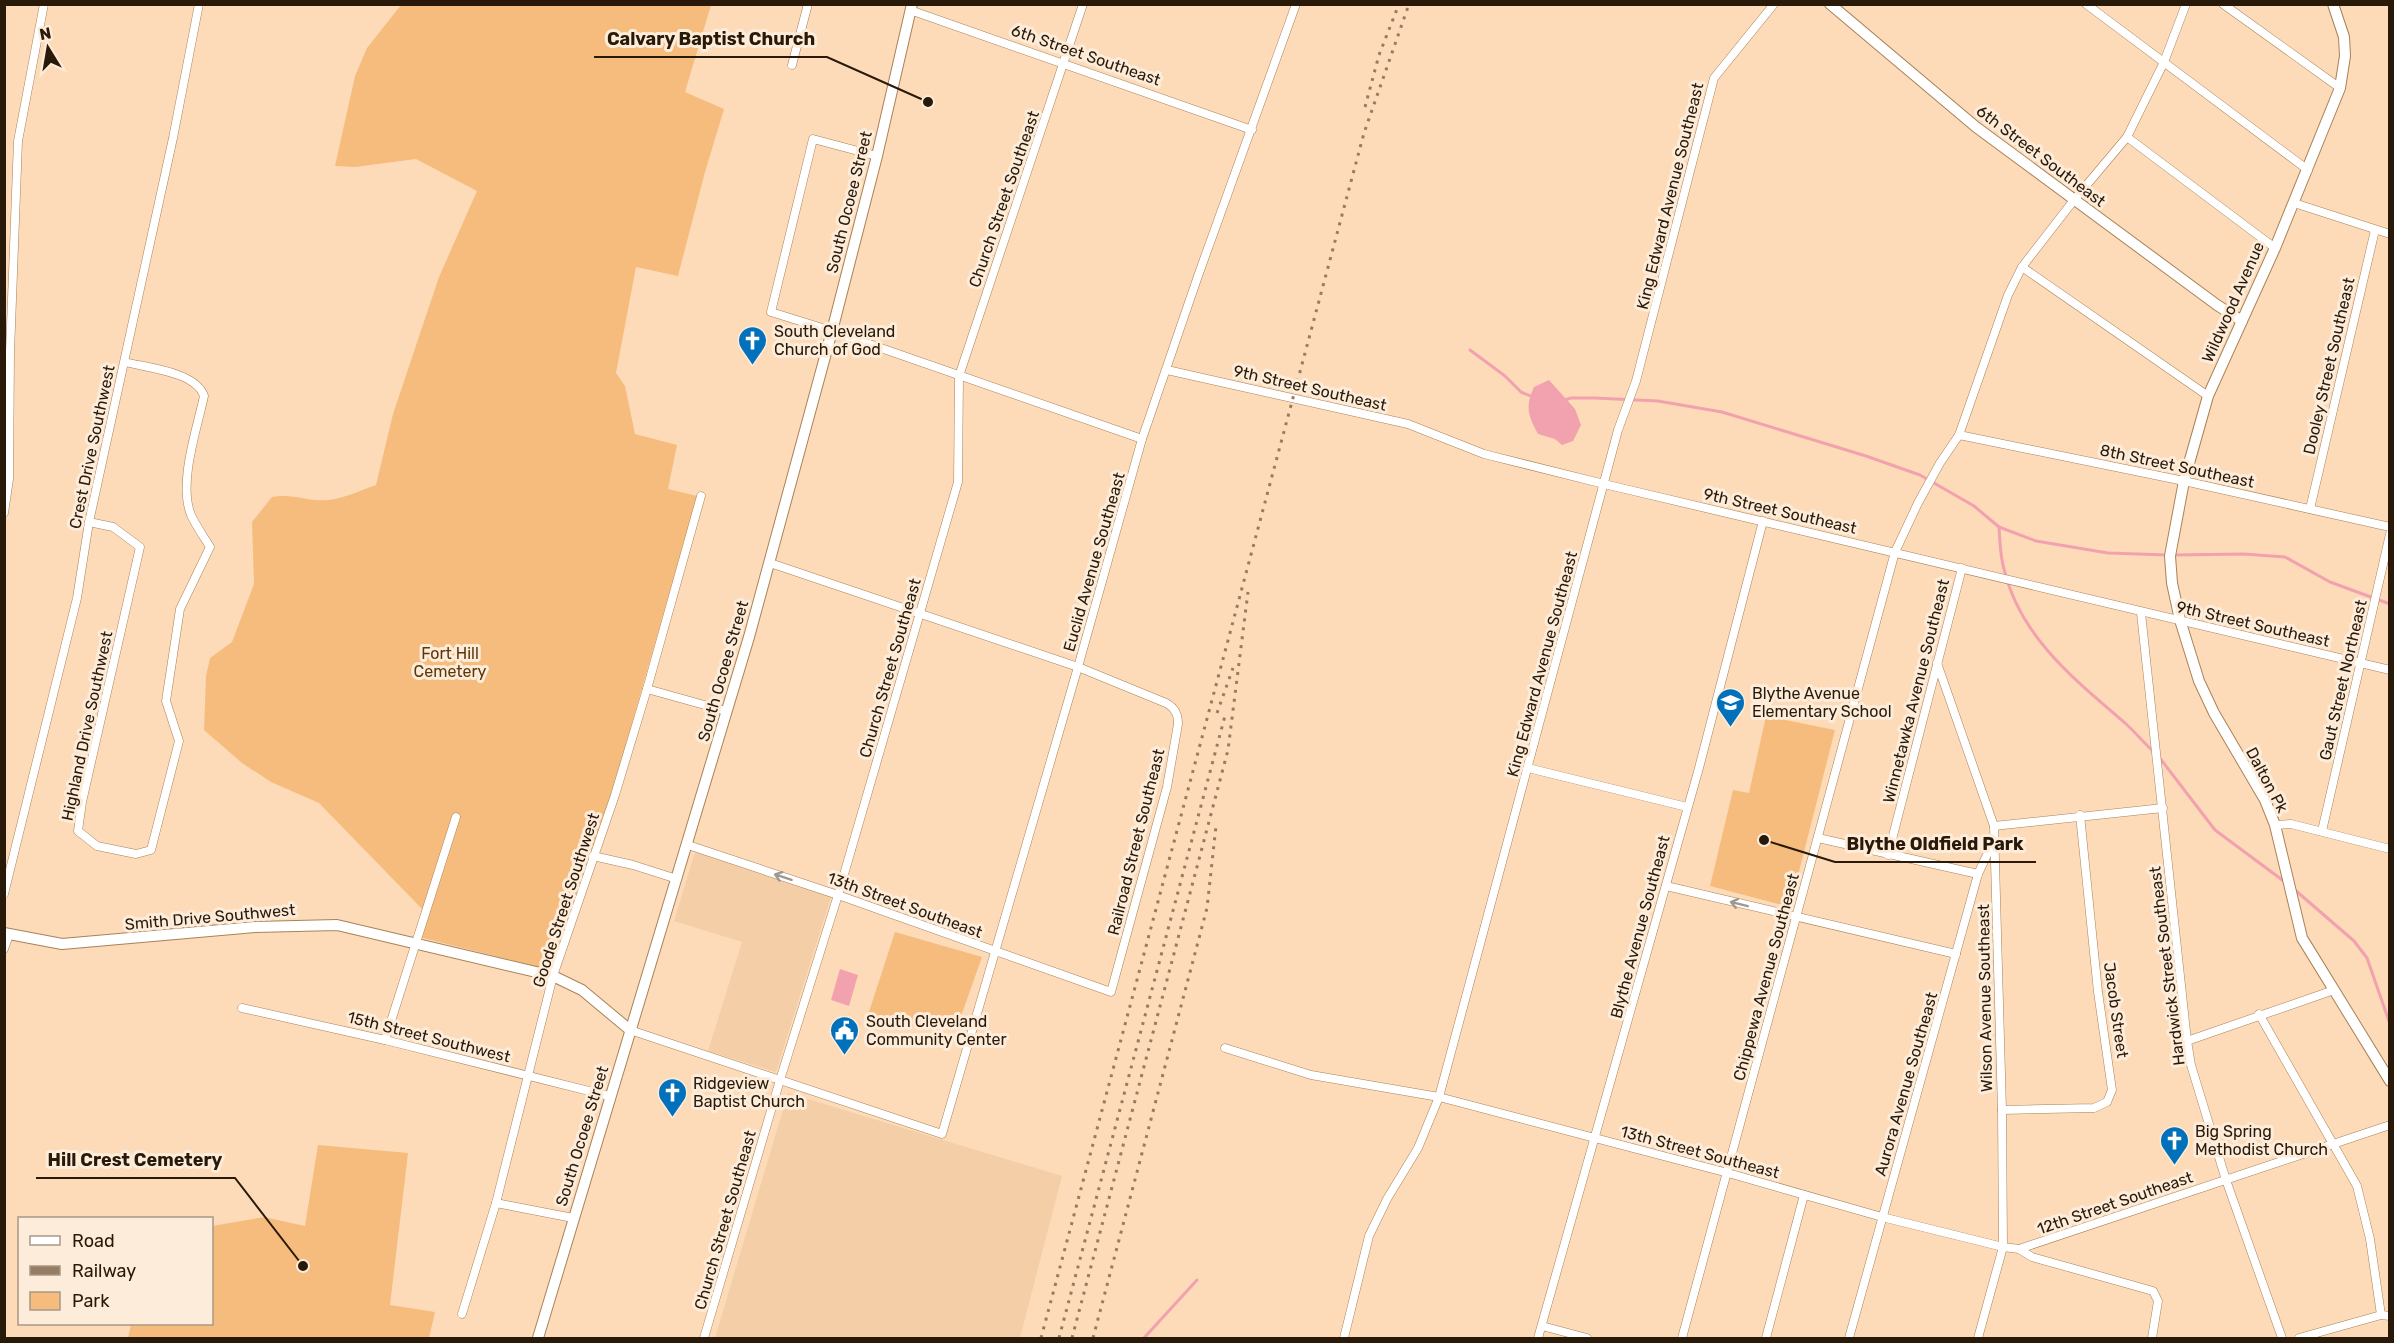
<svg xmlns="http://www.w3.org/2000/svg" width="2394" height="1343" font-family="Rubik,sans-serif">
	<rect width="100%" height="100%" fill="#fddbb8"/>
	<!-- built -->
	<g fill="#f4cea7">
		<polygon points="695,852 832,894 776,1072 708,1051 742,942 674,921"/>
		<polygon points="788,1093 1062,1176 1020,1338 715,1338"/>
	</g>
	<!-- green -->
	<g fill="#f5bc7e">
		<path d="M401,5H711L685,92L724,109L705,172L678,276L636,267L616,373L625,386L635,434L677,445L668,489L697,496L612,793L552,962L543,968L415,936L422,909L319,803L271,782L242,763L204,730L206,676L210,658L232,642L254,584L252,522L272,497C294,493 307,502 329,500C345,498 361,490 376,485L393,414L439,277L477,191L416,159L355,167L335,166L355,76L367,48Z"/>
		<polygon points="1766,716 1835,730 1790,907 1710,886 1733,790 1749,793"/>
		<polygon points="895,932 982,957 960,1019 899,1029 867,1018"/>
		<polygon points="318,1145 408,1153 390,1305 435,1312 429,1338 128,1338 131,1324 212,1324 212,1226 264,1217 305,1226"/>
	</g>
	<!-- water -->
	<g fill="#f2a1af">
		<path d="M1549,380L1575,409L1581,425L1573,441L1562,445L1555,439L1538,434C1528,415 1525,407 1534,387Z"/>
		<polygon points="840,969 858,975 849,1006 831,1000"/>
	</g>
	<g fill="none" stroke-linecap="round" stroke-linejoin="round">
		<!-- stream -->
		<g stroke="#f2a1af" stroke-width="3">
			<polyline points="1470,350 1505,376 1521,392 1533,397"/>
			<polyline points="1564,400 1571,398 1595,398 1658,401 1722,412 1866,456 1920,475 1974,506 1999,527 2036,541 2108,553 2167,555"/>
			<path d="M1999,527C2000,541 2000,556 2004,569C2020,637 2075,680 2125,723C2135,732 2144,743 2154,752"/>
			<polyline points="2174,555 2244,554 2285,557 2330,582 2390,604"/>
			<polyline points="2159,757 2215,830 2285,882"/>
			<polyline points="2295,890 2354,941 2367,958 2390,1024"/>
			<polyline points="1144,1338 1197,1280"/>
		</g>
		<defs>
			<g id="street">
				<polyline points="2086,4 2308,170"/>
				<polyline points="2223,4 2340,88"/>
				<polyline points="910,10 1252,130"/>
				<polyline points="792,65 808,4"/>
				<polyline points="2127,137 2275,248"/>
				<polyline points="877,156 813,139 771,312 832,331 1142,439"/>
				<polyline points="2294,203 2390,234"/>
				<polyline points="2022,267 2208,396"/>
				<polyline points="1167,370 1408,424 1484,454 1604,484 2390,670"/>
				<polyline points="1959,435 2184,481 2390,527"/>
				<polyline points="2310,509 2375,230"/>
				<polyline points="4,513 9,479 10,352 18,141 44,4"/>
				<path d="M89,522L113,527L140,547L82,802L78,831L97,846L136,854L151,850L179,741L166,701L180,609L210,547C204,537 196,526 191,515C178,483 197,429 204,396C196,372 148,368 125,362"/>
				<polyline points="2141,613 2187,1041 2191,1065 2226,1180 2282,1338"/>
				<polyline points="1937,663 1994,826 2002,1110 2003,1247 1978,1338"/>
				<polyline points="647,689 726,711"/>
				<polyline points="1528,768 1687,807"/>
				<polyline points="2275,825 2291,824 2390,849"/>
				<polyline points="1994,826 2163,808"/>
				<polyline points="2322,831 2390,534"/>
				<polyline points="1818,838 1978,874"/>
				<path d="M688,845L838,895L1111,992L1167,787L1178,724C1178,714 1175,708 1166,703L1078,667L770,563"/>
				<polyline points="1888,855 1962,568"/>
				<polyline points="593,856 633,865 677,879"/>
				<polyline points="1666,886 1956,954"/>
				<polyline points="4,894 77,598 89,522 173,138 199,4"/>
				<polyline points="4,949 9,935"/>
				<polyline points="242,1008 385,1040 609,1096"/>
				<polyline points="2259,1014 2357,1186 2370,1239 2381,1315"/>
				<polyline points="630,1030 942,1134 1078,667 1142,439 1198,276 1296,4"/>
				<polyline points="385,1040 456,817"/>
				<polyline points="2187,1041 2334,990"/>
				<polyline points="1225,1048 1311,1075 1439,1097 1728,1173 1882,1217 2003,1247 2019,1249 2032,1257 2153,1291 2158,1301 2152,1338"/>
				<polyline points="2002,1110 2094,1108 2107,1102 2112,1090 2098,992 2080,815"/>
				<polyline points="496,1203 573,1218"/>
				<polyline points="2019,1249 2390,1125"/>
				<polyline points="462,1314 496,1203 553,976 615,795 647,689 701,496"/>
				<polyline points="1542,1326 1587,1338"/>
				<polyline points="704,1338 780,1080 838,895 958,482 959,376 1083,4"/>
				<polyline points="1344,1338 1369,1236 1387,1199 1418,1148 1439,1097 1618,430 1636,381 1714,78 1774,4"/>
				<polyline points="1538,1338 1699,768 1763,521"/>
				<polyline points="1682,1338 1895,552 1918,503 1940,463 1959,435 2008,295 2022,267 2074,200 2127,137 2164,62 2186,4"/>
				<polyline points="1766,1338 1804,1195"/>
				<polyline points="1849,1338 1978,874 1993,842"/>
				<polyline points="2299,1338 2381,1315 2390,1316"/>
			</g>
			<g id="secondary">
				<polyline points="1830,4 1976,127 2217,305 2242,321"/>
				<polyline points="2333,4 2344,37 2345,56 2340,88 2275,248 2208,396 2184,481 2170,556 2172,583 2180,620 2199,681 2214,713 2265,800 2275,825 2302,938 2390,1081"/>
				<polyline points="4,933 62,944 255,927 337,925 553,976 582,990 630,1030"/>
				<polyline points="538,1338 749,637 832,331 877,156 912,4"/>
			</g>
		</defs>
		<!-- street casing -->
		<use href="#street" stroke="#a98258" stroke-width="9"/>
		<!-- secondary casing -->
		<use href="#secondary" stroke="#a98258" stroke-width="12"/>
		<!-- street -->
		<use href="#street" stroke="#fff" stroke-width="8"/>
		<!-- secondary -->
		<use href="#secondary" stroke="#fff" stroke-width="10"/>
		<!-- rail -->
		<g stroke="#957c62" stroke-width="3" stroke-dasharray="3 6" stroke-linecap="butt">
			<polyline points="1365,107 1379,55 1399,4"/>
			<polyline points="1217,713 1233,668"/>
			<polyline points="1041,1338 1364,133 1409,4"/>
			<polyline points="1059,1338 1226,712"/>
			<polyline points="1072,1338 1228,750 1248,592"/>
			<polyline points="1093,1338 1207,908 1216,826"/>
		</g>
	</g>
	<!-- one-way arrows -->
	<defs><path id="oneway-shaft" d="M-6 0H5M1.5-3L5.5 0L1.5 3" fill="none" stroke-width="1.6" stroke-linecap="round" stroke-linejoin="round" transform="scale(1.5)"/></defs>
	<g stroke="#9e9890">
		<use href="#oneway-shaft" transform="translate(783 877) rotate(-162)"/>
		<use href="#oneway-shaft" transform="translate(1739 904) rotate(-166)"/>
	</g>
	<!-- icons -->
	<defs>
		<symbol id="church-pin" viewBox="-11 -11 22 30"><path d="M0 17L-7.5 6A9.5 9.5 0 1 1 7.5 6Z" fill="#0171bc" stroke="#fdecda"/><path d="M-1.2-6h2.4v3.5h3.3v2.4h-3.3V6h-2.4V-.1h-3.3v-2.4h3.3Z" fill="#fff"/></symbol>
		<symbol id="school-pin" viewBox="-11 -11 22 30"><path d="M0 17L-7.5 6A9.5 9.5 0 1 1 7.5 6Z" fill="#0171bc" stroke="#fdecda"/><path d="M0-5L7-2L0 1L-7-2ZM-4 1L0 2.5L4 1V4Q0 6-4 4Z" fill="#fff"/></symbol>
		<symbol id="civic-pin" viewBox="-11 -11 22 30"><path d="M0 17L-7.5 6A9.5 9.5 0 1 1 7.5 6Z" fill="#0171bc" stroke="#fdecda"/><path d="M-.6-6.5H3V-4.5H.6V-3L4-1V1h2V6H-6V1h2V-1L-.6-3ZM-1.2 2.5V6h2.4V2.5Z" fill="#fff"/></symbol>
	</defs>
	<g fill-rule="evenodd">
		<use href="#church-pin" x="736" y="324" width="33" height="45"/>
		<use href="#school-pin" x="1714" y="686" width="33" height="45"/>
		<use href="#civic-pin" x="828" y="1014" width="33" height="45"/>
		<use href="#church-pin" x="656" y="1076" width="33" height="45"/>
		<use href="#church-pin" x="2158" y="1124" width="33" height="45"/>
	</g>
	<g text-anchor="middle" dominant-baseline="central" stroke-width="6" stroke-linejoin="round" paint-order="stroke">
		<!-- street labels -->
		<g font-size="16" fill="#281908" stroke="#fdecda">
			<text transform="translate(1086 55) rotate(19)">6th Street Southeast</text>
			<text transform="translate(2041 156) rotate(37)">6th Street Southeast</text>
			<text transform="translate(1670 196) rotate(-76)">King Edward Avenue Southeast</text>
			<text transform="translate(1004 199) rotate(-71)">Church Street Southeast</text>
			<text transform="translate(849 202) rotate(-76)">South Ocoee Street</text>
			<text transform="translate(2233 302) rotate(-66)">Wildwood Avenue</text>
			<text transform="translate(2329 366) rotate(-77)">Dooley Street Southeast</text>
			<text transform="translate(1310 388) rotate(13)">9th Street Southeast</text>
			<text transform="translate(92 447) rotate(-78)">Crest Drive Southwest</text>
			<text transform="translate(2177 466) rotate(12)">8th Street Southeast</text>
			<text transform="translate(1780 511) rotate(13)">9th Street Southeast</text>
			<text transform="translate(1094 562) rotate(-74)">Euclid Avenue Southeast</text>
			<text transform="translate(2253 624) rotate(13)">9th Street Southeast</text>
			<text transform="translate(1542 664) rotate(-75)">King Edward Avenue Southeast</text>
			<text transform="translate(890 668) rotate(-74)">Church Street Southeast</text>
			<text transform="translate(723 671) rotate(-74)">South Ocoee Street</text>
			<text transform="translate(2343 680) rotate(-77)">Gaut Street Northeast</text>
			<text transform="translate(1916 691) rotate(-76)">Winnetawka Avenue Southeast</text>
			<text transform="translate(87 726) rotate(-78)">Highland Drive Southwest</text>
			<text transform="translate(2267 780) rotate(62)">Dalton Pk</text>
			<text transform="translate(1136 842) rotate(-76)">Railroad Street Southeast</text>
			<text transform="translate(566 900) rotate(-72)">Goode Street Southwest</text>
			<text transform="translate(905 905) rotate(20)">13th Street Southeast</text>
			<text transform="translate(210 917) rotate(-5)">Smith Drive Southwest</text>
			<text transform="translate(1640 927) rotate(-75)">Blythe Avenue Southeast</text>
			<text transform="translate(2167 966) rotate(-97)">Hardwick Street Southeast</text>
			<text transform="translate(1766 977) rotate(-75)">Chippewa Avenue Southeast</text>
			<text transform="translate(1985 998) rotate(-91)">Wilson Avenue Southeast</text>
			<text transform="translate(2116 1010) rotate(82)">Jacob Street</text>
			<text transform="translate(429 1037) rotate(14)">15th Street Southwest</text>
			<text transform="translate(1906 1084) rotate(-74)">Aurora Avenue Southeast</text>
			<text transform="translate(582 1136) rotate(-73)">South Ocoee Street</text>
			<text transform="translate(1700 1152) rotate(15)">13th Street Southeast</text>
			<text transform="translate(2115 1203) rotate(-19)">12th Street Southeast</text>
			<text transform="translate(725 1220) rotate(-74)">Church Street Southeast</text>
		</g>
		<!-- poi labels -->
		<g font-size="16" fill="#281908" stroke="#fdecda" text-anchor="start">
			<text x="774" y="331">South Cleveland<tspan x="774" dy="18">Church of God</tspan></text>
			<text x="1752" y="693">Blythe Avenue<tspan x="1752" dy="18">Elementary School</tspan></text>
			<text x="866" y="1021">South Cleveland<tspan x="866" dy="18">Community Center</tspan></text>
			<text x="693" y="1083">Ridgeview<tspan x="693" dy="18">Baptist Church</tspan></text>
			<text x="2195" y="1131">Big Spring<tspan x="2195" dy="18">Methodist Church</tspan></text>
		</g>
		<!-- park labels -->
		<g font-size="16" fill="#5b3809" stroke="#fdecda">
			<text x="450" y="653">Fort Hill<tspan x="450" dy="18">Cemetery</tspan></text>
		</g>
	</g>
	<!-- callouts -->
	<path fill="none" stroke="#281908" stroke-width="2" d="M928 102L827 57H594M1764 840L1835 862H2036M303 1266L235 1178H36"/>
	<g fill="#281908" stroke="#fdecda" stroke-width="2">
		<circle cx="928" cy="102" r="6"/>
		<circle cx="1764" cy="840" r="6"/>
		<circle cx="303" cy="1266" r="6"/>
	</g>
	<g font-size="18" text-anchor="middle" font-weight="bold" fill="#281908" stroke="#fdecda" stroke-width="6" stroke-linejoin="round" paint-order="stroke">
		<text x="711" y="45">Calvary Baptist Church</text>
		<text x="1935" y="850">Blythe Oldfield Park</text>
		<text x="135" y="1166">Hill Crest Cemetery</text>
	</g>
	<!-- border -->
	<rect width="2394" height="1343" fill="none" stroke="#281908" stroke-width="12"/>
	<!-- legend -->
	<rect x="18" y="1217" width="195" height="108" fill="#fdecda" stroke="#a89886" stroke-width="1.5"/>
	<rect x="30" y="1236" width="30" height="9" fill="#ffffff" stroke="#a89886" stroke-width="1.5"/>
	<text x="72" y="1247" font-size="18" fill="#281908">Road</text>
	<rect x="30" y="1266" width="30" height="9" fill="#957c62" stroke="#a89886" stroke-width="1.5"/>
	<text x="72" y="1277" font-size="18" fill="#281908">Railway</text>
	<rect x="30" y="1292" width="30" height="18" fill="#f5bc7e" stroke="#a89886" stroke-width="1.5"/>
	<text x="72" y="1307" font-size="18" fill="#281908">Park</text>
	<!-- north arrow -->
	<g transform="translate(48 48) rotate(349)" stroke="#fdecda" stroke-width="4.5" paint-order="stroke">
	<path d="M0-4.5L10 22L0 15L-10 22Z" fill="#281908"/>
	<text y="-9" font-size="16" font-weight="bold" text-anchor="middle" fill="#281908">N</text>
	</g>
</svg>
